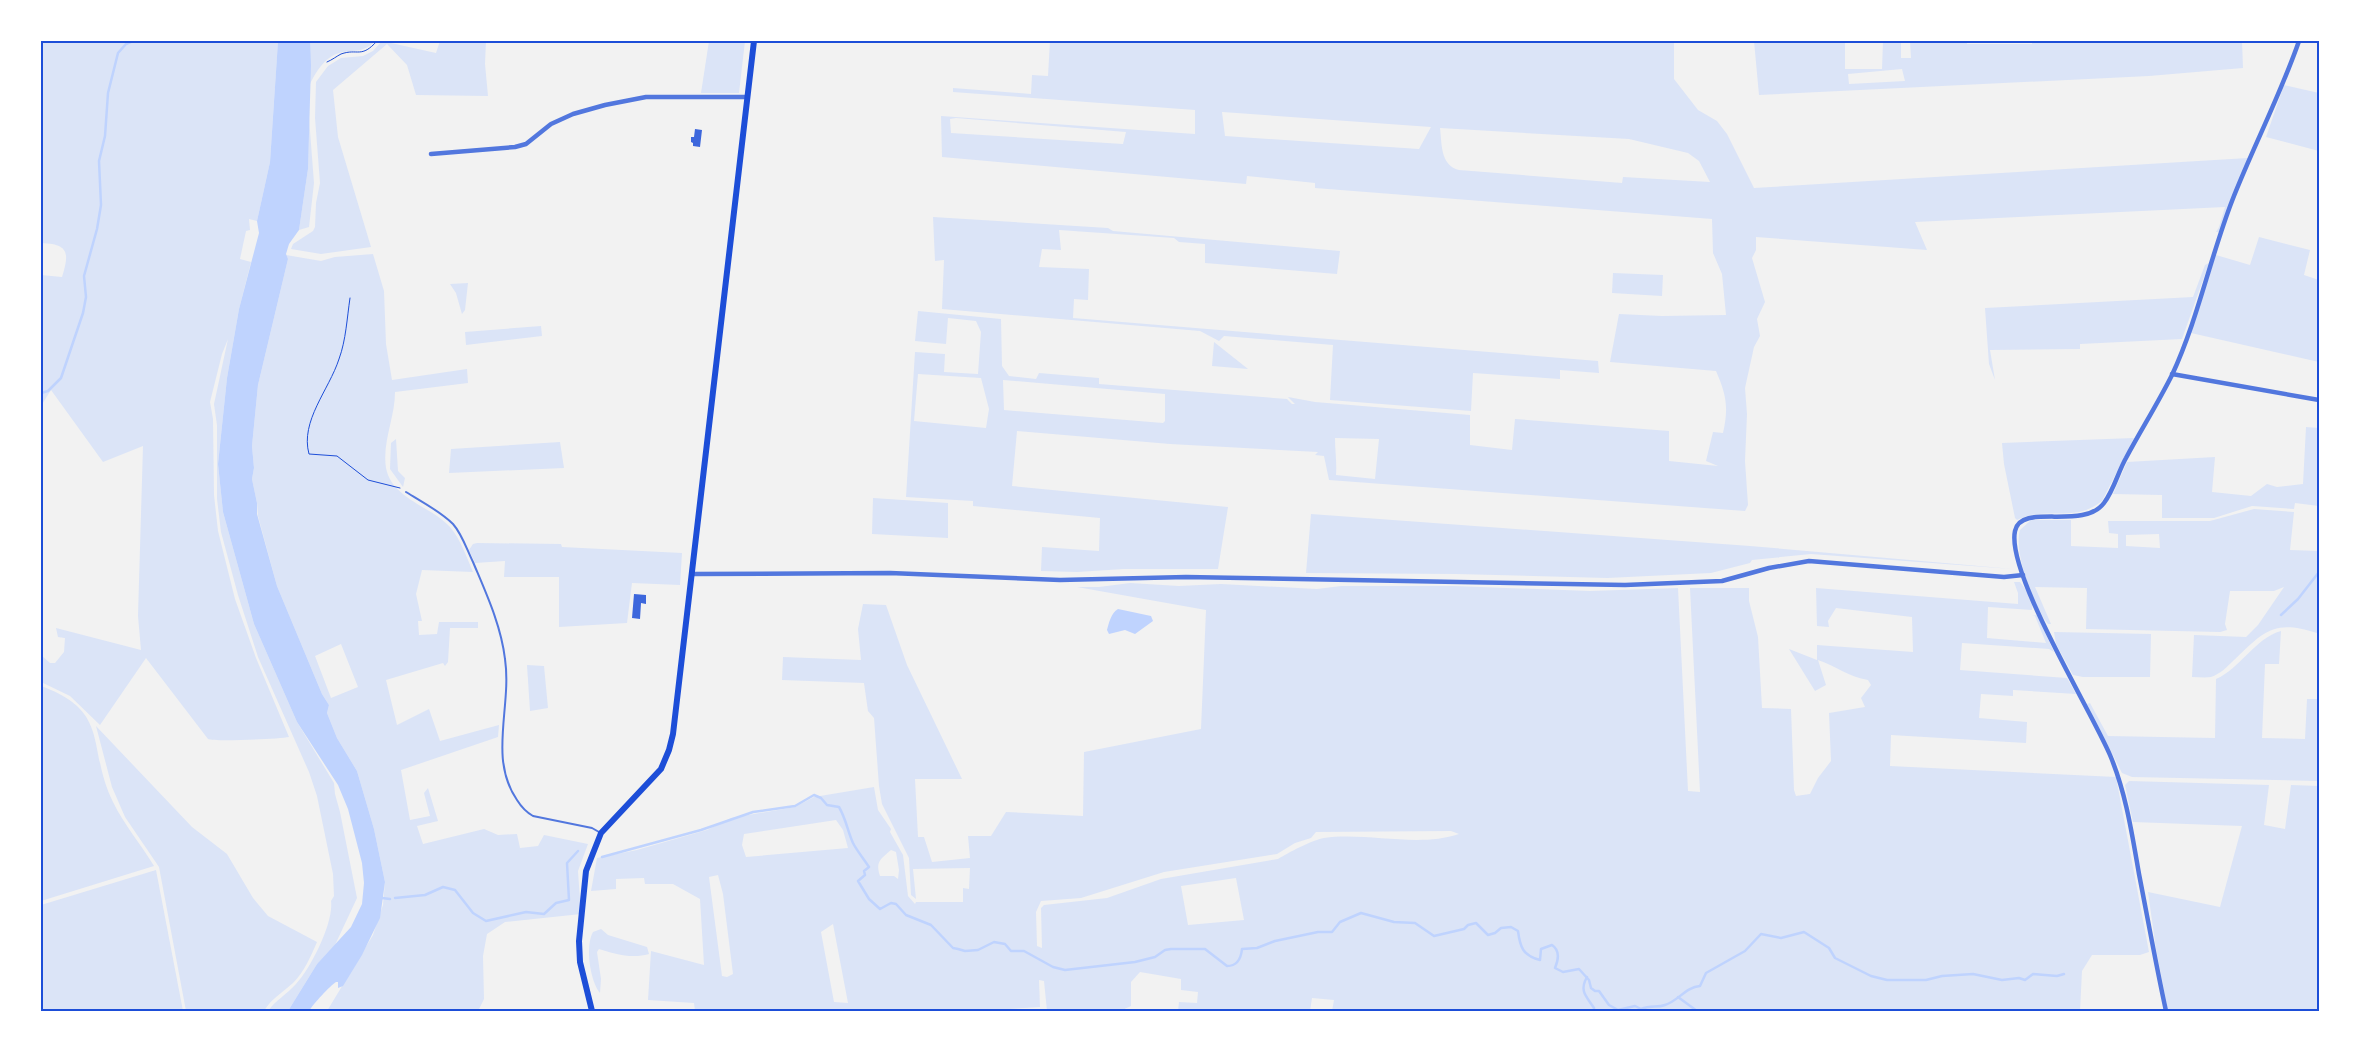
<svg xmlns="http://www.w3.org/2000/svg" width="2360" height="1052" font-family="Literata,serif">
	<rect width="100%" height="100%" fill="#f2f2f2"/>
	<!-- green -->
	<g fill="#dbe4f7" fill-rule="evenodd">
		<path d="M44,41H278L270,162L257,221L249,219L250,230L246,231L240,259L251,262L239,309L227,378L218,464L223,512L254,624L297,722L334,783L335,794L340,812L357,898L335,945L317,964L288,1011H268C276,1000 287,994 296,984C311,968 334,922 331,901L334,896L333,874L317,796L309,772L258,657L238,595L221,532L217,499V425L214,404L228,339L222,354L210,402L213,419L214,495L218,531L235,599L256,658L289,737C279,739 214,742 208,739L146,658L100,725L70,696L41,682V655L50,663H55L64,652L65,638L58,637L56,628L141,650L138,616L143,446L103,462L51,390L41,406V275L62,277C69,254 70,244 41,243V43Z"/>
		<path d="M310,41H375C365,52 356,50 343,52C326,55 317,70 310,84Z"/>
		<polygon points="382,41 436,53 440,41 486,41 485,64 488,96 416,95 407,65 387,44 333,90 338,137 371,247 321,254 291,249 293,244 313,231 315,227 316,203 320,183 315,118 316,82 328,66 341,58 363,56 373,51"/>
		<polygon points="709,41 745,41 739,93 701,93"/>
		<path d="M1050,41H1674V79L1698,110L1717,121L1727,134L1754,188L2248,158L2219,232H2216L2219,227L2225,207L1915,222L1927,250L1756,237V250L1752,258L1765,302L1757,319L1760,336L1754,347L1745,388L1747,414L1745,461L1748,505L1745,511L1329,480L1324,456L1315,455L1318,452L1170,444L1017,431L1012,486L1228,507L1218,569H1124L1077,572L1041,571L1042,547L1099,551L1100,518L973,506V501L906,497L915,352L945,354L944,372L978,374L981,332L976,321L948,318L946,344L915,341L918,311L1001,319L1002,366L1009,376L1036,379L1039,373L1099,378V384L1287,399L1292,404H1295L1288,397L1315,402L1470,415V445L1512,450L1515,419L1669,431V461L1718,466L1706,461L1713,432L1723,433C1729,407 1726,394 1716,371L1610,362L1619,314L1662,316L1726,315L1722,274L1713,253L1712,219L1315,188V183L1247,176L1246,184L942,157L941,116L1195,134V110L953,92V88L1031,94L1032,75L1048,76ZM1222,112L1431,127L1419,149L1225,136ZM956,118L1126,132L1123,144L951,133L950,119ZM1440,128L1629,139L1688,153L1699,161L1710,182L1623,177L1622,183L1459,170C1440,165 1442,144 1440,128ZM918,374L981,378L989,409L986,428L914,421ZM1003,380L1165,394V421L1163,423L1004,410ZM1335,438L1379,439L1375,479L1336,475C1337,463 1335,451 1335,438Z"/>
		<path d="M1754,41H1845V69H1882L1883,41H1901V58H1911L1910,41H1967V44H2032V41H2242L2243,68L2149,76L1759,95ZM1902,69L1905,81L1849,84L1848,74Z"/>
		<polygon points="2284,85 2319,93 2319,151 2266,137"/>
		<polygon points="309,118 314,183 309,227 299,230 308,169"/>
		<polygon points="933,217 1108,228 1113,231 1340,251 1337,274 1205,263 1205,244 1179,242 1174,238 1059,230 1061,250 1042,249 1039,267 1089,269 1088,300 1074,299 1073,318 1598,361 1599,373 1560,370 1560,379 1473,373 1471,411 1330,400 1333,345 1224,336 1219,341 1200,331 942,309 944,260 935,261"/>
		<polygon points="2259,237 2310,250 2304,275 2319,280 2319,362 2191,333 2216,255 2250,265"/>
		<path d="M373,254L384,291L386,344L392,380L467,369L468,383L395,392C395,418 382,442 386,468C392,499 431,506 450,527C461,540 466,556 473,572L422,570L416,594L422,621H418L419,635L437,634L439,622H478V628H450L448,662L445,666L443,663L386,680L397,725L429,709L440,741L499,725L498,737L401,770L410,820L430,816L424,793L428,788L438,821L417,826L423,844L484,829L498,835L517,834L520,848L538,846L544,835L588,844L578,871L581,914L505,922L487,934L483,956L484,999L478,1011H327L373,935L383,905L385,882L374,829L357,771L337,738L327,713L329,705L322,694L277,586L258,516L257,503L252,479L254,468L252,446L258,385L288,259L286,255L321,261L335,257ZM341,644L358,687L331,698L315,656Z"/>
		<polygon points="2209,263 2182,339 2080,344 2080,349 1990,350 1995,380 1989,364 1985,308 2193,297 2205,265"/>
		<polygon points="1613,273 1663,275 1662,296 1612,293"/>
		<polygon points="468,283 465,310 462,314 456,293 450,284"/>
		<polygon points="541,326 542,336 466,345 465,332"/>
		<polygon points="1214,342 1248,369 1212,366"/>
		<polygon points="2306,427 2319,428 2319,506 2295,503 2294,509 2252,506 2214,518 2162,518 2162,495 2113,494 2127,462 2215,457 2212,492 2251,496 2267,484 2277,487 2303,484"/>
		<path d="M2134,438L2102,501C2072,524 2048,505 2017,520L2015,518L2004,464L2002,443Z"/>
		<polygon points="396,439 398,471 405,478 403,487 390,469 391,443"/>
		<polygon points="560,442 564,468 449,473 451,449"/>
		<polygon points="873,498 948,503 948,538 872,534"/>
		<path d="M2254,509L2294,512L2290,550L2319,551V625L2317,633C2274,619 2264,631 2233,661C2227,667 2220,674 2211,677C2205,678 2198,677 2192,677L2194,635L2246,637L2258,625L2284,587L2274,591H2230L2225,624L2227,630L2220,632L2086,629L2087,588L2035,587L2051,624H2048C2034,607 2013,552 2020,530L2031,520H2071V546L2118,548V534L2109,533L2108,521H2210ZM2159,534L2160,548L2126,546V535Z"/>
		<polygon points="1311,514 1750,546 2013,569 1811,554 1752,560 1750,563 1711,573 1607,578 1456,574 1306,573"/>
		<polygon points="477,543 561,544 562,547 682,553 680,585 632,583 627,623 559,627 559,577 504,577 505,561 475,563 469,550 473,544"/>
		<path d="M2014,582H2020C2026,590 2034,599 2032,610L1988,607L1987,638L2046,643L2035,616H2032L2037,615L2054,652L2049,649L1962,643L1960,670L2067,678L2076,694L2013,690V696L1981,694L1979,718L2027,722L2026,743L1891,735L1890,766L2116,777L2149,952L2140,955H2092L2082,971L2080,1011H1332L1334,1000L1312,998L1310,1011H1178L1179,1002L1197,1003L1198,992L1181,990V979L1140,972L1131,982V1006L1120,1011H1047L1044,981L1039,980L1040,1007L980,1011H695L694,1003L648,1000L651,951L704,965L700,899L673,884H645L644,878L616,879V889L591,891L597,858L637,850L707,830L731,818L795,807L814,797L874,787L878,810L891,829L890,832L903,855L908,896L915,904L916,902H963V888L969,889L970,868L913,869L916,899L911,895L909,858L882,804L879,786L874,718L868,711L864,683L782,680L783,657L861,660L858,629L863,604L886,605L907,665L962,779H915L918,837H924L932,862L970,858L968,836H991L1006,812L1083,816L1084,752L1201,729L1206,610L1077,587H1099L1130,583L1179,586L1221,584L1317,589L1341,586H1454L1590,591L1678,588L1688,791L1700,792L1690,588H1749V601L1758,637L1762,708L1791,709L1794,790L1796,796L1810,794L1818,778L1831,761L1829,713L1865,707L1861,698L1871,685L1868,680C1849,677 1836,666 1818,660L1826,685L1815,691L1789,649L1817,660V645L1913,652L1912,617L1836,608L1828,621L1829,627L1817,626L1816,588L2018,604V593ZM836,820L843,830L848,848L746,857L742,845L744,834ZM1451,831L1459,834C1418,848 1367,832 1324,838C1312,840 1288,853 1278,859L1161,879L1107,898L1044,905L1041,908L1042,948L1037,946L1036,912L1041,901L1081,898L1164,872L1277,854L1295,843L1311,838L1316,832ZM891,850L896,852L899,870L898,879L894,876H880C875,861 881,859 891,850ZM718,875L723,894L733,974L727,977L722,976L709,877ZM1236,878L1244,920L1188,925L1181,886ZM833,924L848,1003L834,1002L821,932Z"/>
		<path d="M2281,631L2279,664H2265L2262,738L2305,739L2307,699H2319V781L2132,777L2122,773L2087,704L2090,703L2108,736L2215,738L2216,679C2240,669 2255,638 2281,631Z"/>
		<polygon points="2054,632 2151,634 2150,677 2083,677 2073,675 2056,644"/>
		<polygon points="527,665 544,666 548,708 530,711"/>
		<path d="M41,686C112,712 86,747 113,802C124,825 141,844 154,866L41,901Z"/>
		<path d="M96,726L192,827L227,854L253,898L268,916L317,942C311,956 304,972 293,983C283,992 271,999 264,1011H186L159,867L125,817L112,787Z"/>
		<polygon points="2129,781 2269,785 2264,825 2285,829 2291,785 2319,786 2319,1011 2168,1011 2156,949 2148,892 2220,907 2242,826 2133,822 2125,785"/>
		<polygon points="156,870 183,1011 41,1011 41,905"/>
		<path d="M601,929L608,935L647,947L649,954C632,959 614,954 599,949L597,952L601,979L600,993C590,981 585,946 593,932Z"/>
	</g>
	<!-- water -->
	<g fill="#bfd3fe">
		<path d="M278,41H310L311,65L308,169L299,230L289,244L286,254L288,259L258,385L252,446L254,468L252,479L257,503V514L277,586L322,694L329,705L327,713L337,738L357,771L374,829L385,882L380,918L362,955L343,986L338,988V982H336C329,987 314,1003 309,1011H288L317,964L351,927L362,904L364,883L362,863L348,809L338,785L297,722L254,624L223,512L218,464L227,378L239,309L259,233L257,221L270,162Z"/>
		<path d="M1118,609L1151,616L1153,621L1135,634L1125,630L1109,634L1107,630C1109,623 1111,613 1118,609Z"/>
	</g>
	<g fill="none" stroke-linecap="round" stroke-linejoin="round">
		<!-- stream -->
		<g stroke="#bfd3fe" stroke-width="2.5">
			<polyline points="147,41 148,41"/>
			<polyline points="41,393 48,391 61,378 83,313 86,297 84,276 97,229 101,205 99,161 105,136 108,93 118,53 126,44 133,41"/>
			<polyline points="2281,615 2298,599 2319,572"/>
			<path d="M602,857L701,830L753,812L795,806L814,795L821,798L827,805L839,807C846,819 848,832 853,843C857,851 864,859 869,867L864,871L865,875L858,881L869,899L880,909L891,903L896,904L906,915L931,925L953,948L958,949L965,951L978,950L994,942L1005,944L1011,951H1024L1053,967L1065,970L1135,962L1155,957L1165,950L1171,949H1205L1227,966C1237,966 1241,959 1242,949L1257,948L1275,941L1318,932H1332L1340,922L1361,913L1394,922L1415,923L1434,936L1464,929L1468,925L1476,923L1488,935L1495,933L1501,928L1511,927L1518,931C1520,947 1523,956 1540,960L1541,949L1552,945C1561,951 1558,961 1555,968L1563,972L1579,969L1589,980L1591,988L1595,991H1599L1609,1005L1618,1010L1635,1006L1641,1009C1651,1005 1657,1008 1665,1005C1678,1001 1686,987 1700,986L1706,973L1745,951L1761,934L1781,938L1804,932L1829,948L1835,958L1871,976L1887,980H1926L1942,976L1973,974L2002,980L2019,978L2025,980L2033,974L2057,976L2064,974"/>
			<polyline points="382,898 390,899"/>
			<polyline points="395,898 425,895 443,887 455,890 473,913 486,921 526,912 544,914 556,903 569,900 567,863 578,851"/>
			<path d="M1587,977C1579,991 1586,996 1594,1008V1011"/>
			<polyline points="1678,997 1697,1011"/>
		</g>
	</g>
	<!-- building -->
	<g fill="#3d67dc">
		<polygon points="695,129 702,130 700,147 693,146 693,143 691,142 691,137 694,137"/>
		<polygon points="634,594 646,595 646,604 641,603 640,619 632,618"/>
	</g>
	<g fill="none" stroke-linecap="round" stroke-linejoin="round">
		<!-- path -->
		<g stroke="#1d4ed8" stroke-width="1">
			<path d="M327,62C332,60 337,56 341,54C358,48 361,59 377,41"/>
			<path d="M350,298C347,318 346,340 339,359C329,390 300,421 309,454L337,456L368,480L400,488"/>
		</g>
		<!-- service -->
		<path stroke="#5277de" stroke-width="2" d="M406,492C422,502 440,511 453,524C462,534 467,550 473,562C486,593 501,625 505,659C512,707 488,758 517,800C522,808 526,812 533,816L592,828L599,832"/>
		<!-- minor -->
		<g stroke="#5277de" stroke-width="4.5">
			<polyline points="431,154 515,147 526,144 551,124 573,114 605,105 646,97 747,97"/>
			<polyline points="2172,374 2319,400"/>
			<polyline points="693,574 890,573 1060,580 1186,577 1625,585 1722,581 1769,568 1809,561 2004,577 2023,575"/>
			<path d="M2166,1011C2156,965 2148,920 2139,874C2132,834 2126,793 2110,755C2091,710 2006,573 2015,531C2021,502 2083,531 2104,503C2114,490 2118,472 2126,458C2141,430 2158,403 2172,375C2198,319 2210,258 2232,201C2253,147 2280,96 2299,41"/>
		</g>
		<!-- secondary -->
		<polyline stroke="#1d4ed8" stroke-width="6" points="592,1011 580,962 579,941 586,871 601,833 661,769 669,750 673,734 754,41"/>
	</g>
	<!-- border -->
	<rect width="2360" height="1052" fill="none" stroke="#ffffff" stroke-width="85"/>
	<rect x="42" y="42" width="2276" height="968" fill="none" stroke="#1d4ed8" stroke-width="2"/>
</svg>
